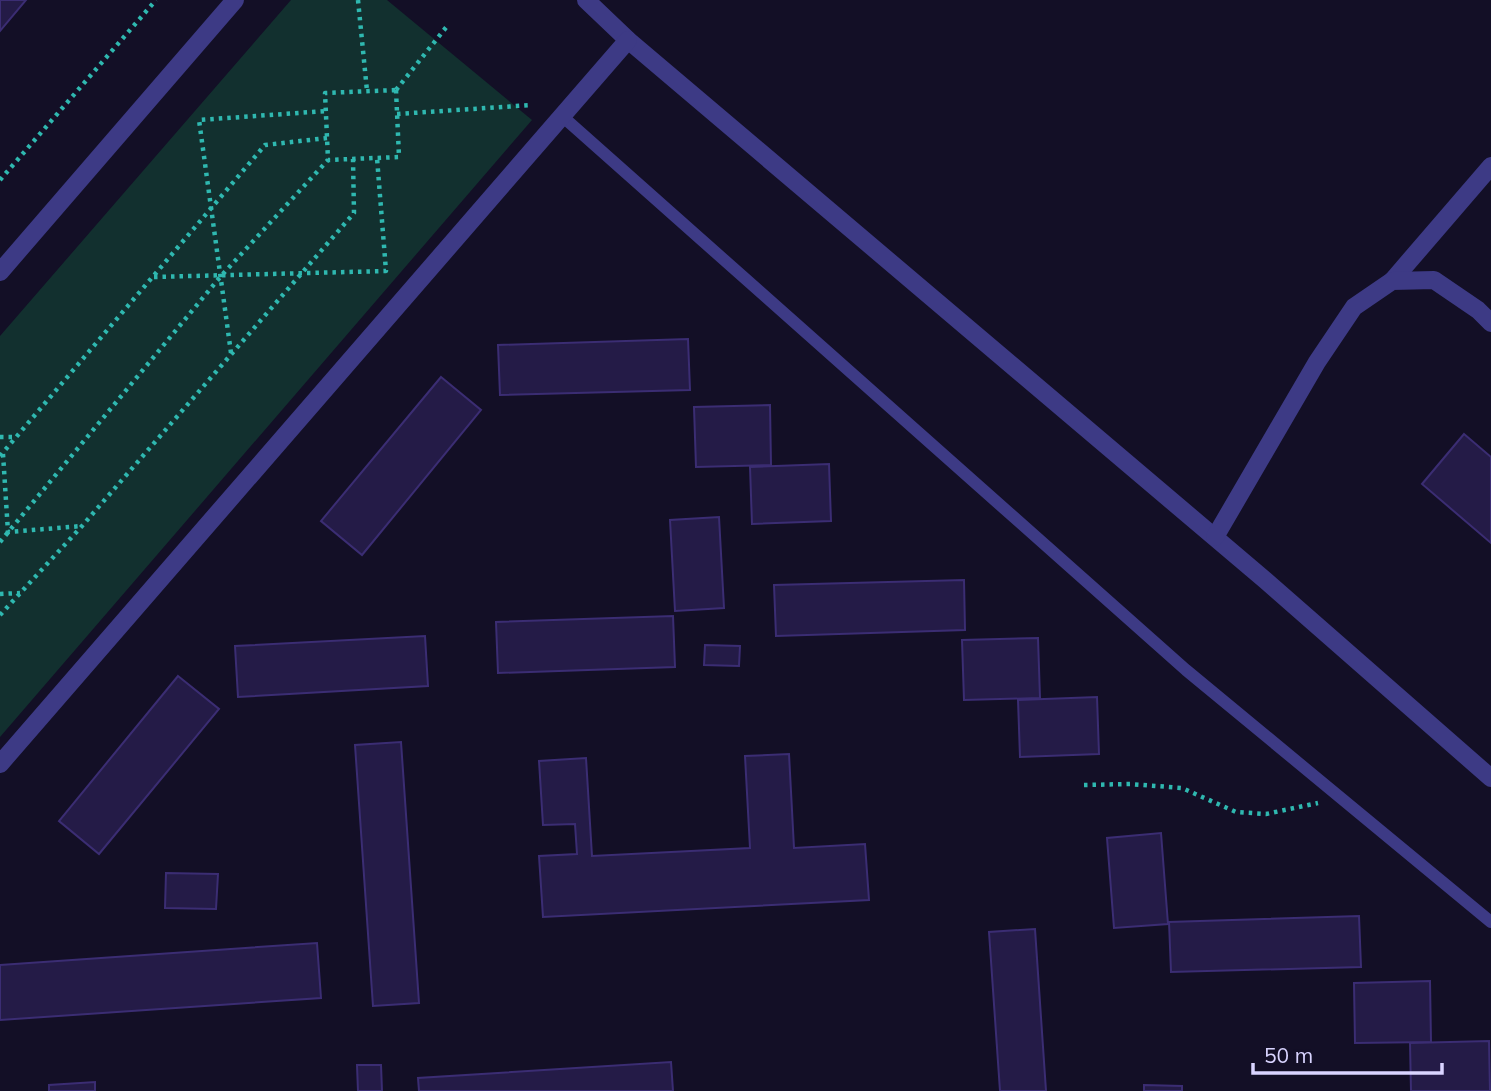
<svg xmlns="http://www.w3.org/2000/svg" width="1491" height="1091" font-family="Mulish,sans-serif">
	<rect width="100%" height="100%" fill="#130f26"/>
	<!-- green -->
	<polygon fill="#12302f" points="291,0 387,0 532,120 0,737 0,336"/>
	<!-- building -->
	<g fill="#241b47" stroke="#3b2d73" stroke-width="2">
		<polygon points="0,0 26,0 0,31"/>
		<polygon points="688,339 690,390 500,395 498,345"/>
		<polygon points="441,377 481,410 362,555 321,521"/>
		<polygon points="770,405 771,465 696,467 694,407"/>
		<polygon points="1464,434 1491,457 1491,543 1422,484"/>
		<polygon points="829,464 831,521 752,524 750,467"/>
		<polygon points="719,517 724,608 675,611 670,520"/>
		<polygon points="964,580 965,630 776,636 774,585"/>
		<polygon points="673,616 675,667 498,673 496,622"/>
		<polygon points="425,636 428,686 238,697 235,646"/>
		<polygon points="1038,638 1040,698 964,700 962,640"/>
		<polygon points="705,645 740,646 739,666 704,665"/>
		<polygon points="178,676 219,709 99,854 59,821"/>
		<polygon points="1097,697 1099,754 1020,757 1018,700"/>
		<polygon points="401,742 419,1003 373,1006 355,745"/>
		<polygon points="789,754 794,848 865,844 869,900 543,917 539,856 577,854 575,824 543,825 539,761 586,758 592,856 750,848 745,756"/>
		<polygon points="1161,833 1168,924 1114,928 1107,838"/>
		<polygon points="166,873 218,874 216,909 165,908"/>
		<polygon points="1359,916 1361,967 1171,972 1169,922"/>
		<polygon points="1035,929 1046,1091 1000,1091 989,932"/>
		<polygon points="317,943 321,998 0,1020 0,965"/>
		<polygon points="1430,981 1431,1042 1355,1043 1354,983"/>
		<polygon points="1489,1041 1490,1091 1411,1091 1410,1043"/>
		<polygon points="671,1062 673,1091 419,1091 418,1078"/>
		<polygon points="357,1065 381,1065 382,1091 358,1091"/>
		<polygon points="95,1082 95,1091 49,1091 49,1085"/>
		<polygon points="1144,1085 1182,1086 1182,1091 1144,1091"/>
	</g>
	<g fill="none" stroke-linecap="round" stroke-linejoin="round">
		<!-- path -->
		<g stroke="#2fb8b0" stroke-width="4.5" stroke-dasharray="3.5 5" stroke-linecap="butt">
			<polyline points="358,0 367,91"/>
			<polygon points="396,90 399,157 328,160 325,93"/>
			<polyline points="396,90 448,25"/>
			<polyline points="397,114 532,105"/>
			<polyline points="0,180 156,0"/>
			<polyline points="154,277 386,271 377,158"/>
			<polyline points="231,353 199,120 326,111"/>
			<polyline points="0,437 16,437"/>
			<polyline points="3,454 8,532 82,526"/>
			<polyline points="0,456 265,145 327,138"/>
			<polyline points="0,542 221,276 328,160"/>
			<polyline points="0,594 20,593"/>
			<polyline points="0,615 82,526 354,213 353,159"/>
			<polyline points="1084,785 1130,784 1182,788 1236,812 1266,814 1318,803"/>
		</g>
		<!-- service -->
		<polyline stroke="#3d3a85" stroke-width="12" points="562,116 1186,670 1491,922"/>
		<!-- minor -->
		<g stroke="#3d3a85" stroke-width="18">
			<polyline points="586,0 628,40 1265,580 1491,778"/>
			<polyline points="0,272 235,0"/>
			<polyline points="1392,281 1491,166"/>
			<polyline points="1215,537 1317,362 1354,307 1392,281 1434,280 1478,310 1491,323"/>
			<polyline points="0,764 628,40"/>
		</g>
	</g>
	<!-- scale -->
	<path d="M1253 1063v10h189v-10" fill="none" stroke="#d9d4ff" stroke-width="3.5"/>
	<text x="1264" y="1063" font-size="21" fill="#d9d4ff" stroke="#130f26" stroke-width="5" paint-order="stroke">50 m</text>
</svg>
